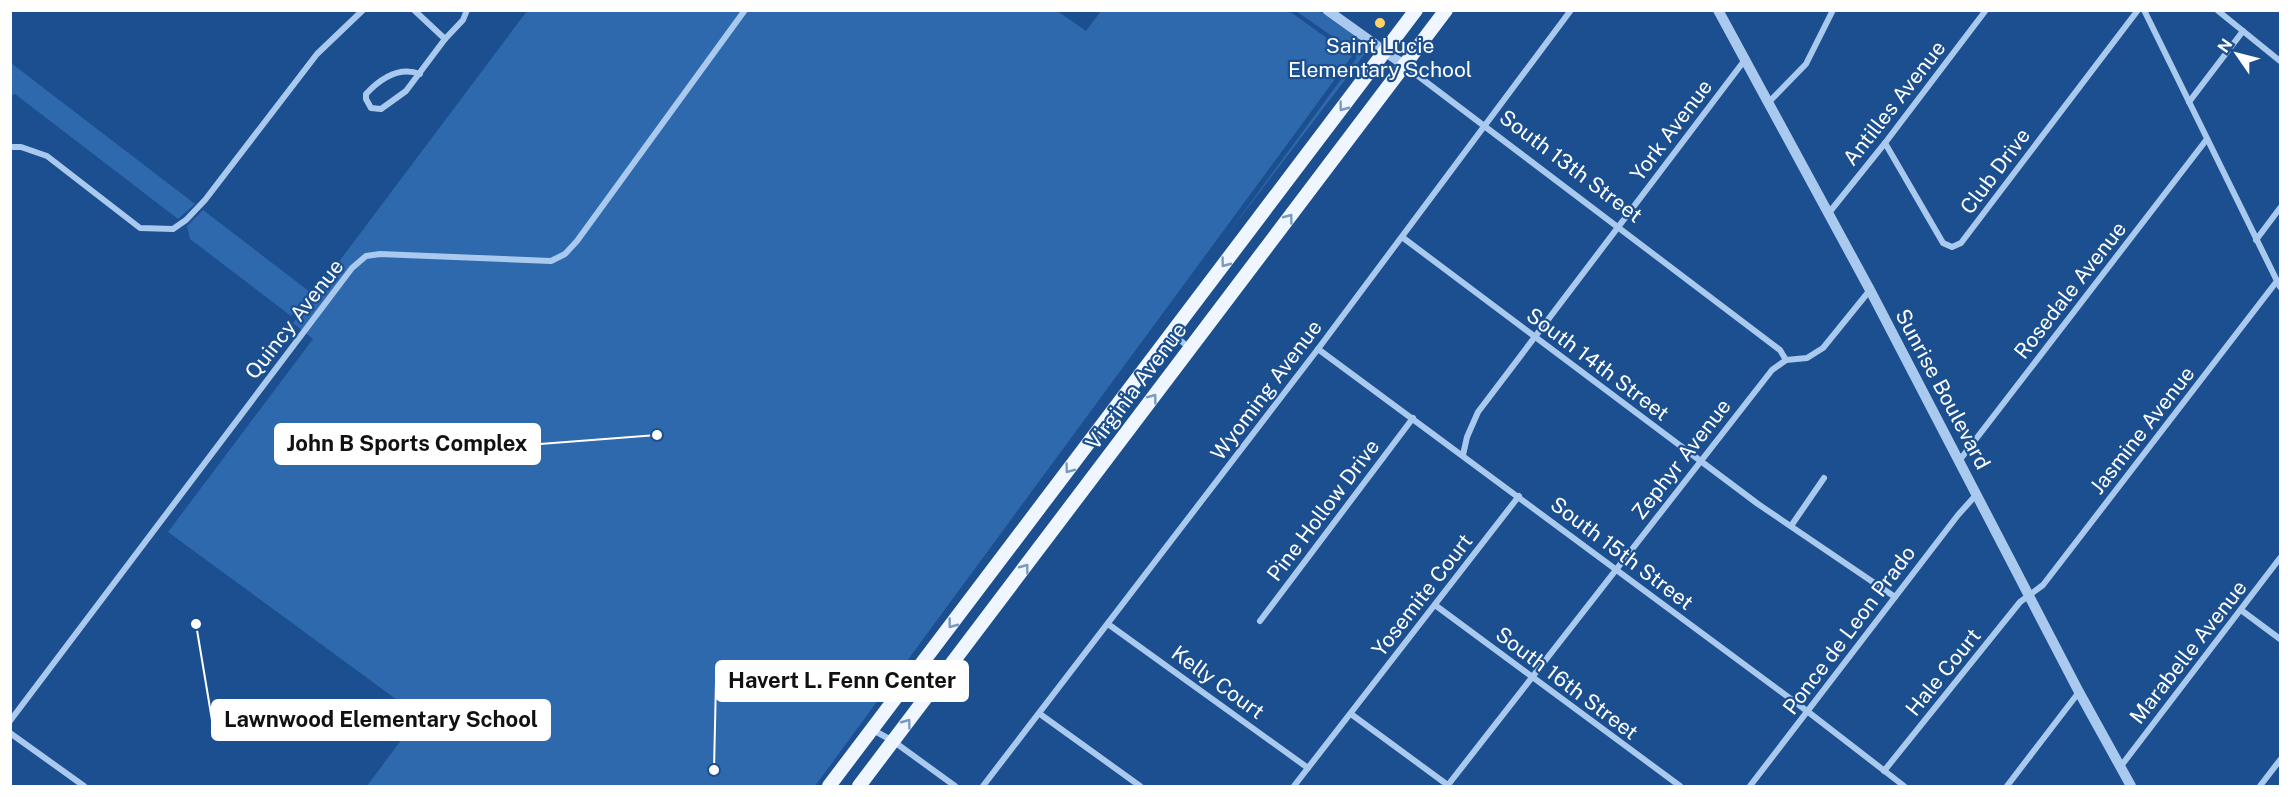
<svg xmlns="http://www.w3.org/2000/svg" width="2291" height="797" font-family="'Public Sans',sans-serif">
	<rect width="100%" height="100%" fill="#1b4f8f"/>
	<!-- green -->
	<g fill="#2e69ad">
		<polygon points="1056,10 1086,31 1101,11 1289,11 1352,56 815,786 367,786 419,716 168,532 313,339 293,323 527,11"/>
		<polygon points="1296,11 1319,11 1370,47 1224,239 1356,59 1356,53"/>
		<polygon points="11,63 195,204 178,219 15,94 11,96"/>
		<polygon points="203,210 310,292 291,316 190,239 187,226"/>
	</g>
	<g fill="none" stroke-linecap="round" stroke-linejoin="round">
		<!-- minor -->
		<g stroke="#a9c9ee" stroke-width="6">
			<polyline points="414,10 445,39"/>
			<polyline points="2144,10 2280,287"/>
			<polyline points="2217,10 2280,61"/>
			<polyline points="1405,66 1780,350 1786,360"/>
			<path d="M420,74C399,66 381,78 366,94V99L371,108L381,109L406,91L445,39L463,20L467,10"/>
			<polyline points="2189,102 2243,31"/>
			<polyline points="1768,103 1806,64 1833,10"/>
			<polyline points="1885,143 1943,243 1952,247 1961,243 2138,10"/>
			<polyline points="10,147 21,147 47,156 140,228 173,229 186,220 205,200 317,54 363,10"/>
			<polyline points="1828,214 1885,143 1986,10"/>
			<polyline points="1402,237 1758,504 1895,597"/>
			<polyline points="2256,240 2280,208"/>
			<polyline points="1172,334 1190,348"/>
			<polyline points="1318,349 1807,711 1904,786"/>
			<polyline points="1463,455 1467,437 1478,412 1744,61"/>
			<polyline points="1959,461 2207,139"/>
			<polyline points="1791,526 1824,478"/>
			<polyline points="1435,605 1680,786"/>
			<polyline points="2241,610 2280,639"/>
			<polyline points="1260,621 1413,418"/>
			<polyline points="1108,624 1308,768"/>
			<polyline points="1040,714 1140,786"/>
			<polyline points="1351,714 1449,786"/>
			<polyline points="10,721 352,268 366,256 380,254 551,261 565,254 577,241 745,10"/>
			<polyline points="873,730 893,741 955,786"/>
			<polyline points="10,733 84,786"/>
			<polyline points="2121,766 2280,558"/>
			<polyline points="1884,771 2020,602 2043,585 2277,281"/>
			<polyline points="1448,785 1772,370 1786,360 1807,358 1823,348 1870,290"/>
			<polyline points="983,786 1318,349 1571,10"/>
			<polyline points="1294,786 1519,496"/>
			<polyline points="1750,786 1958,515 1976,495"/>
			<polyline points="2007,786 2079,692"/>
			<polyline points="2260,786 2280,760"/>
		</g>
		<!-- tertiary -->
		<g stroke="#a9c9ee" stroke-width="10">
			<polyline points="1327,10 1404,65"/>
			<polyline points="1718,10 1870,290 2079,692 2131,786"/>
		</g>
		<!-- primary -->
		<g stroke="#f0f6ff" stroke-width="14">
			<polyline points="829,786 1416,10"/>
			<polyline points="859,786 1446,10"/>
		</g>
	</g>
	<!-- one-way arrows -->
	<defs><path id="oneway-chevron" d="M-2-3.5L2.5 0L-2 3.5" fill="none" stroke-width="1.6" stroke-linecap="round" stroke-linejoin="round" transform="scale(1.5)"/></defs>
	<g stroke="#7b9ac1">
		<use href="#oneway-chevron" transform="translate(1343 107) rotate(127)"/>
		<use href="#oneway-chevron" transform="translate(1289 218) rotate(-53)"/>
		<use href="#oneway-chevron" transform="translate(1225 263) rotate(127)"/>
		<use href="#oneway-chevron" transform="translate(1153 398) rotate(-53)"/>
		<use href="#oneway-chevron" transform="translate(1069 469) rotate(127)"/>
		<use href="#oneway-chevron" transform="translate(1025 568) rotate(-53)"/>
		<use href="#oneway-chevron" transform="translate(952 624) rotate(127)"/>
		<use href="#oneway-chevron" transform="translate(907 723) rotate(-53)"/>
	</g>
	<!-- markers -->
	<circle fill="#ffd166" stroke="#1b4f8f" stroke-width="2" cx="1380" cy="23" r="6"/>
	<g text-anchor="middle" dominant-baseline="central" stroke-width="4.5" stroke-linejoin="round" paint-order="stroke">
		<!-- poi labels -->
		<g font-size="21" fill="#fff" stroke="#1b4f8f">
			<text x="1380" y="45">Saint Lucie<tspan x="1380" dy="24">Elementary School</tspan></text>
		</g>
		<!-- street labels -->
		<g font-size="21" fill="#fff" stroke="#1b4f8f">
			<text transform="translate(1894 103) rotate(-52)">Antilles Avenue</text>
			<text transform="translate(1671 130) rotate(-53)">York Avenue</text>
			<text transform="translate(1571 166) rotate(37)">South 13th Street</text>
			<text transform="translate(1995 171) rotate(-53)">Club Drive</text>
			<text transform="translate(2070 290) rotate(-52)">Rosedale Avenue</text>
			<text transform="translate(294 319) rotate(-52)">Quincy Avenue</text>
			<text transform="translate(1598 364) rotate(37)">South 14th Street</text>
			<text transform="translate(1136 386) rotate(-53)">Virginia Avenue</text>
			<text transform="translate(1943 389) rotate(62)">Sunrise Boulevard</text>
			<text transform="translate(1266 390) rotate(-53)">Wyoming Avenue</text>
			<text transform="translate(2142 430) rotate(-52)">Jasmine Avenue</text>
			<text transform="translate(1681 459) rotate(-52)">Zephyr Avenue</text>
			<text transform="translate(1323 510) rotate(-53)">Pine Hollow Drive</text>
			<text transform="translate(1622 553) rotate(37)">South 15th Street</text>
			<text transform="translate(1422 595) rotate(-52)">Yosemite Court</text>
			<text transform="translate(1849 630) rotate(-53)">Ponce de Leon Prado</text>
			<text transform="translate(2188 652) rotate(-52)">Marabelle Avenue</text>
			<text transform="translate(1943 672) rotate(-51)">Hale Court</text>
			<text transform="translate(1218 682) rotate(36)">Kelly Court</text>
			<text transform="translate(1567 683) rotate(37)">South 16th Street</text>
		</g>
	</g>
	<!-- callouts -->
	<path fill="none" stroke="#fff" stroke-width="2" d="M657 435L540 444M714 770L716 681M196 624L212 720"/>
	<g fill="#fff" stroke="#1b4f8f" stroke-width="2">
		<circle cx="657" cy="435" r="6"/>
		<circle cx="714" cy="770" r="6"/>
		<circle cx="196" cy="624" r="6"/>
	</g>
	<g fill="#fff" stroke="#fff" stroke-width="2">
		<rect x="275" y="424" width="265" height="40" rx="6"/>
		<rect x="716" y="661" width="252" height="40" rx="6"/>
		<rect x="212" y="700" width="338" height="40" rx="6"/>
	</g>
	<g font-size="22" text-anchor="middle" font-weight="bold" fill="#111">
		<text x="407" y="451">John B Sports Complex</text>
		<text x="842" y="688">Havert L. Fenn Center</text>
		<text x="381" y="727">Lawnwood Elementary School</text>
	</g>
	<!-- border -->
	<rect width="2291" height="797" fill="none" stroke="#ffffff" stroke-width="24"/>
	<!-- north arrow -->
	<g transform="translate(2237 54) rotate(305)" stroke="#1b4f8f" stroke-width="4.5" paint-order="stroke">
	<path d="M0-4.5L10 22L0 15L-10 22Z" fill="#ffffff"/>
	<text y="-9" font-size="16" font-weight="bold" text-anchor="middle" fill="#ffffff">N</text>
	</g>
</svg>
